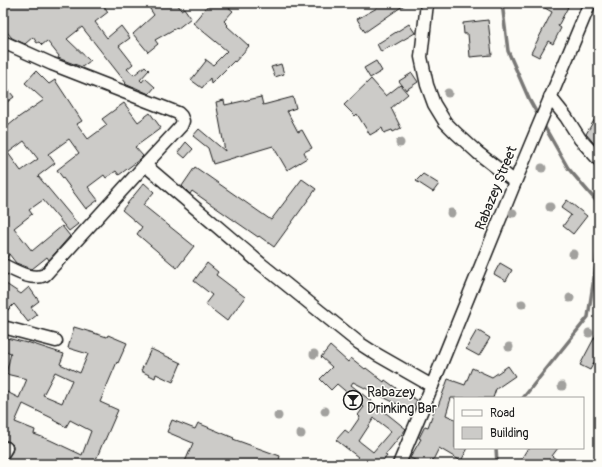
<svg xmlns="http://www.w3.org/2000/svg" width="602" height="467" font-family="Pangolin,sans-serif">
	<rect width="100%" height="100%" fill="#fdfcf7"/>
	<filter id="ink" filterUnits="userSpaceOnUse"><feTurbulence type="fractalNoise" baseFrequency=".025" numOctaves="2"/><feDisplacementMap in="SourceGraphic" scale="8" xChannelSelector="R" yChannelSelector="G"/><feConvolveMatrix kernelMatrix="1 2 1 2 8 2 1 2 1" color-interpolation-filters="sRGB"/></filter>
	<g filter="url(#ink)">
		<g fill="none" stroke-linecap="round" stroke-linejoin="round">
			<!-- stream -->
			<g stroke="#797876" stroke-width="3.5">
				<polyline points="502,3 508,51 529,99 539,117"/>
				<polyline points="543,124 568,168 598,203 599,209"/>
				<polyline points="523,398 588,317 599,245"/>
				<polyline points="496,448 497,464"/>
			</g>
		</g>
		<!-- building -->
		<g fill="#cccbc8" stroke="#1c1c1c" fill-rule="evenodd">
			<polygon points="3,3 56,3 61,9 69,3 102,3 108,12 95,22 107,38 121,26 130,38 119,46 133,64 127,69 134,75 145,66 149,70 140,80 142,82 145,78 155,87 149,94 134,87 134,88 125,84 126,83 82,27 67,39 90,61 82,67 58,58 59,56 47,41 42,45 39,42 37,43 33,37 25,44 12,38 7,32 3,35"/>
			<polygon points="146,3 177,3 181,10 184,8 191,18 177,29 176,28 155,40 158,44 148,52 133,34 154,15"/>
			<polygon points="210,3 223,3 233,11 224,21 228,25 227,26 249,46 235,62 234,61 211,84 210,78 202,88 191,80 206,61 205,59 213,65 227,51 193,23"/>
			<polygon points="373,3 407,3 365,32 357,19 377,8"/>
			<polygon points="536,3 561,3 568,7 558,26 561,28 553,44 548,41 539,57 531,53 552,12"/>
			<polygon points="488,20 492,55 470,57 468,34 464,34 463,23"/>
			<polygon points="409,24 415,33 391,47 390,46 381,52 377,44"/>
			<polygon points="376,61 382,71 370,78 364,68"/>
			<polygon points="281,64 284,74 275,77 271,67"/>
			<path d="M36,71L49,84L55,80L82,121L77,124L88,139L107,125L102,119L124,103L138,122L150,113L161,128L135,147L143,156L139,160L119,175L116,171L106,178L104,175L88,187L98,200L86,209L57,170L79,153L69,139L48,154L55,163L38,176L78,224L69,231L43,200L29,210L32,214L14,228L32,251L62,226L70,236L49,260L47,257L32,269L16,263L9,254L7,258H3V174L8,171L3,164V130L19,117L44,100L25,83ZM24,141L38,159L21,171L8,153Z"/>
			<polygon points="412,73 418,82 406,90 399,81"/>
			<polygon points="371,79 386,96 400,85 408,94 391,108 401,128 393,132 392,130 384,133 382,128 370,135 357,114 355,116 344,105"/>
			<polygon points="3,83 14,97 3,105"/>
			<polygon points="261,97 263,105 293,97 296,108 287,111 298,132 302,130 312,148 304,152 307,158 287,170 273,146 213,164 208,148 193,136 199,129 225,151 216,102 224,100 225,105"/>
			<polygon points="599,112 599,149 586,134"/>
			<polygon points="186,142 193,149 185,158 178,152"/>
			<polygon points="195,167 271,220 302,179 316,189 274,247 259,236 258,237 192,191 190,194 182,186"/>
			<polygon points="423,174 439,184 433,192 416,181"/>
			<polygon points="144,183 154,192 143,205 194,246 177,268 137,234 142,227 122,210"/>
			<polygon points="567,200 587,216 573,234 563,226 571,215 561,208"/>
			<polygon points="207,263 218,272 216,275 245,297 227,321 205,304 212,295 194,281"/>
			<polygon points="500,263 512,270 506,281 494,274"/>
			<polygon points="3,282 21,294 29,287 39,301 31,307 37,315 28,322 14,304 3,315"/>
			<path d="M74,327L107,337L108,335L127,343L118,363L117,362L100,402L118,410L105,440H104L95,462L99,464H4L12,452L13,448V445L10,442L7,441H3V390L19,398L27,379L6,374L11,353L3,350V337L27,343V342L64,354L60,364L80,373L88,354L68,348ZM55,372L72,380L62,403L43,395ZM23,404L54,419L53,420L66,427L70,420L91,431L82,455L50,440L34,434L35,430L15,422Z"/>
			<polygon points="599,329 599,361 596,359 590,370 580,365"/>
			<polygon points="477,330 490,338 479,356 466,349"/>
			<path d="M330,346L348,362L351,358L365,369L366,368L384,382L385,380L396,388V389L417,400L411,411L353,382L351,385L406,429L385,455L387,456L381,464H353L358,457L336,440L345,430L349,433L360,417L358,415L364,407L337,384L331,390L320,379L332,367L321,357ZM374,418L391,431L373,452L359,441Z"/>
			<polygon points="151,349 181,363 173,382 156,374 155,378 141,371"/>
			<polygon points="508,366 515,376 496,389 493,398 451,398 446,415 455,419 455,448 468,448 461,461 439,448 431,464 415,464 417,461 410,458 421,439 419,438 425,426 428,427 436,405 438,406 448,379 465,385 472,368 492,377"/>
			<polygon points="172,420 195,429 198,423 234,438 233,439 280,456 278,464 184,464 193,443 167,432"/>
			<polygon points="528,448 558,448 552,456 562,464 518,464"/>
		</g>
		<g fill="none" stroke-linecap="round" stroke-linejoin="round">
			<defs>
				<g id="street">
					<polyline points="427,3 421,57 427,85 434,104 445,122 456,133 478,153 515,182"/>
					<polyline points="3,42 52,64 178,113 181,116 183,121 181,126 145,165"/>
					<polyline points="550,97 566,117 580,139 599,160"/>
					<path d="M3,265C16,271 31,281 45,275L145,165L261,264L359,343L376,354L432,386"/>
					<polyline points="3,327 56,341"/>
					<polyline points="3,453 6,448"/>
					<polyline points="399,464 432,386 515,182 590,3"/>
				</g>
			</defs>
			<!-- street casing -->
			<use href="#street" stroke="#1c1c1c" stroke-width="15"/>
			<!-- street -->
			<use href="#street" stroke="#fdfcf7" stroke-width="12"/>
		</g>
		<!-- trees -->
		<g fill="#a2a19e">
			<circle cx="448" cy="93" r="4.5"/>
			<circle cx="400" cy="143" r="4.5"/>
			<circle cx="542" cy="168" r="4.5"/>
			<circle cx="550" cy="207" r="4.5"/>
			<circle cx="451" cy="213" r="4.5"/>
			<circle cx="513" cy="213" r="4.5"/>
			<circle cx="573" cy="254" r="4.5"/>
			<circle cx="570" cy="298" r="4.5"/>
			<circle cx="522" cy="304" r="4.5"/>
			<circle cx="589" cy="333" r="4.5"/>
			<circle cx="509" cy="347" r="4.5"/>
			<circle cx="314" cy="354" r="4.5"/>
			<circle cx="562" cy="386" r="4.5"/>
			<circle cx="325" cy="411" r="4.5"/>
			<circle cx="278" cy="416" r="4.5"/>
			<circle cx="301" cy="434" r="4.5"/>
		</g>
	</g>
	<!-- icons -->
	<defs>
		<symbol id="bar-ring" viewBox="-11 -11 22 22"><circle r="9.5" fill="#fdfcf7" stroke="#1c1c1c" stroke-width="1.5"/><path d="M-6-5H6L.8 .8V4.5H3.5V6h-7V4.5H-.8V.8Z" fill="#1c1c1c"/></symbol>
	</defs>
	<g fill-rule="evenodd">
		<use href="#bar-ring" x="342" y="389" width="22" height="22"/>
	</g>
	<g text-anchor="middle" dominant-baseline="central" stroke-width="3" stroke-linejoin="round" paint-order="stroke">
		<!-- street labels -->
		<g font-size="14" fill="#1c1c1c" stroke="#fdfcf7">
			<text transform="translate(496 188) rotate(-68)">Rabazey Street</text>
		</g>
		<!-- poi labels -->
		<g font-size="14" fill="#1c1c1c" stroke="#fdfcf7" text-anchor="start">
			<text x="367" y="392">Rabazey<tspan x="367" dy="16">Drinking Bar</tspan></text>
		</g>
	</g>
	<!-- margin -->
	<rect width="602" height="467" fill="none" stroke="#fdfcf7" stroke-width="16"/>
	<rect x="8" y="8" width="586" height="451" fill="none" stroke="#1c1c1c" stroke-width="1.5" filter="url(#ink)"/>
	<!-- legend -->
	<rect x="454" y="397" width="130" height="52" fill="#fdfcf7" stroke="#a3a29f"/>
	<rect x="462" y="410" width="20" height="6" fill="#fdfcf7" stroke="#a3a29f"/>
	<text x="490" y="417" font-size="12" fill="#1c1c1c">Road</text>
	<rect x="462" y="427" width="20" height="12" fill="#cccbc8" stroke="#a3a29f"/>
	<text x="490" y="437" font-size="12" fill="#1c1c1c">Building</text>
</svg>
